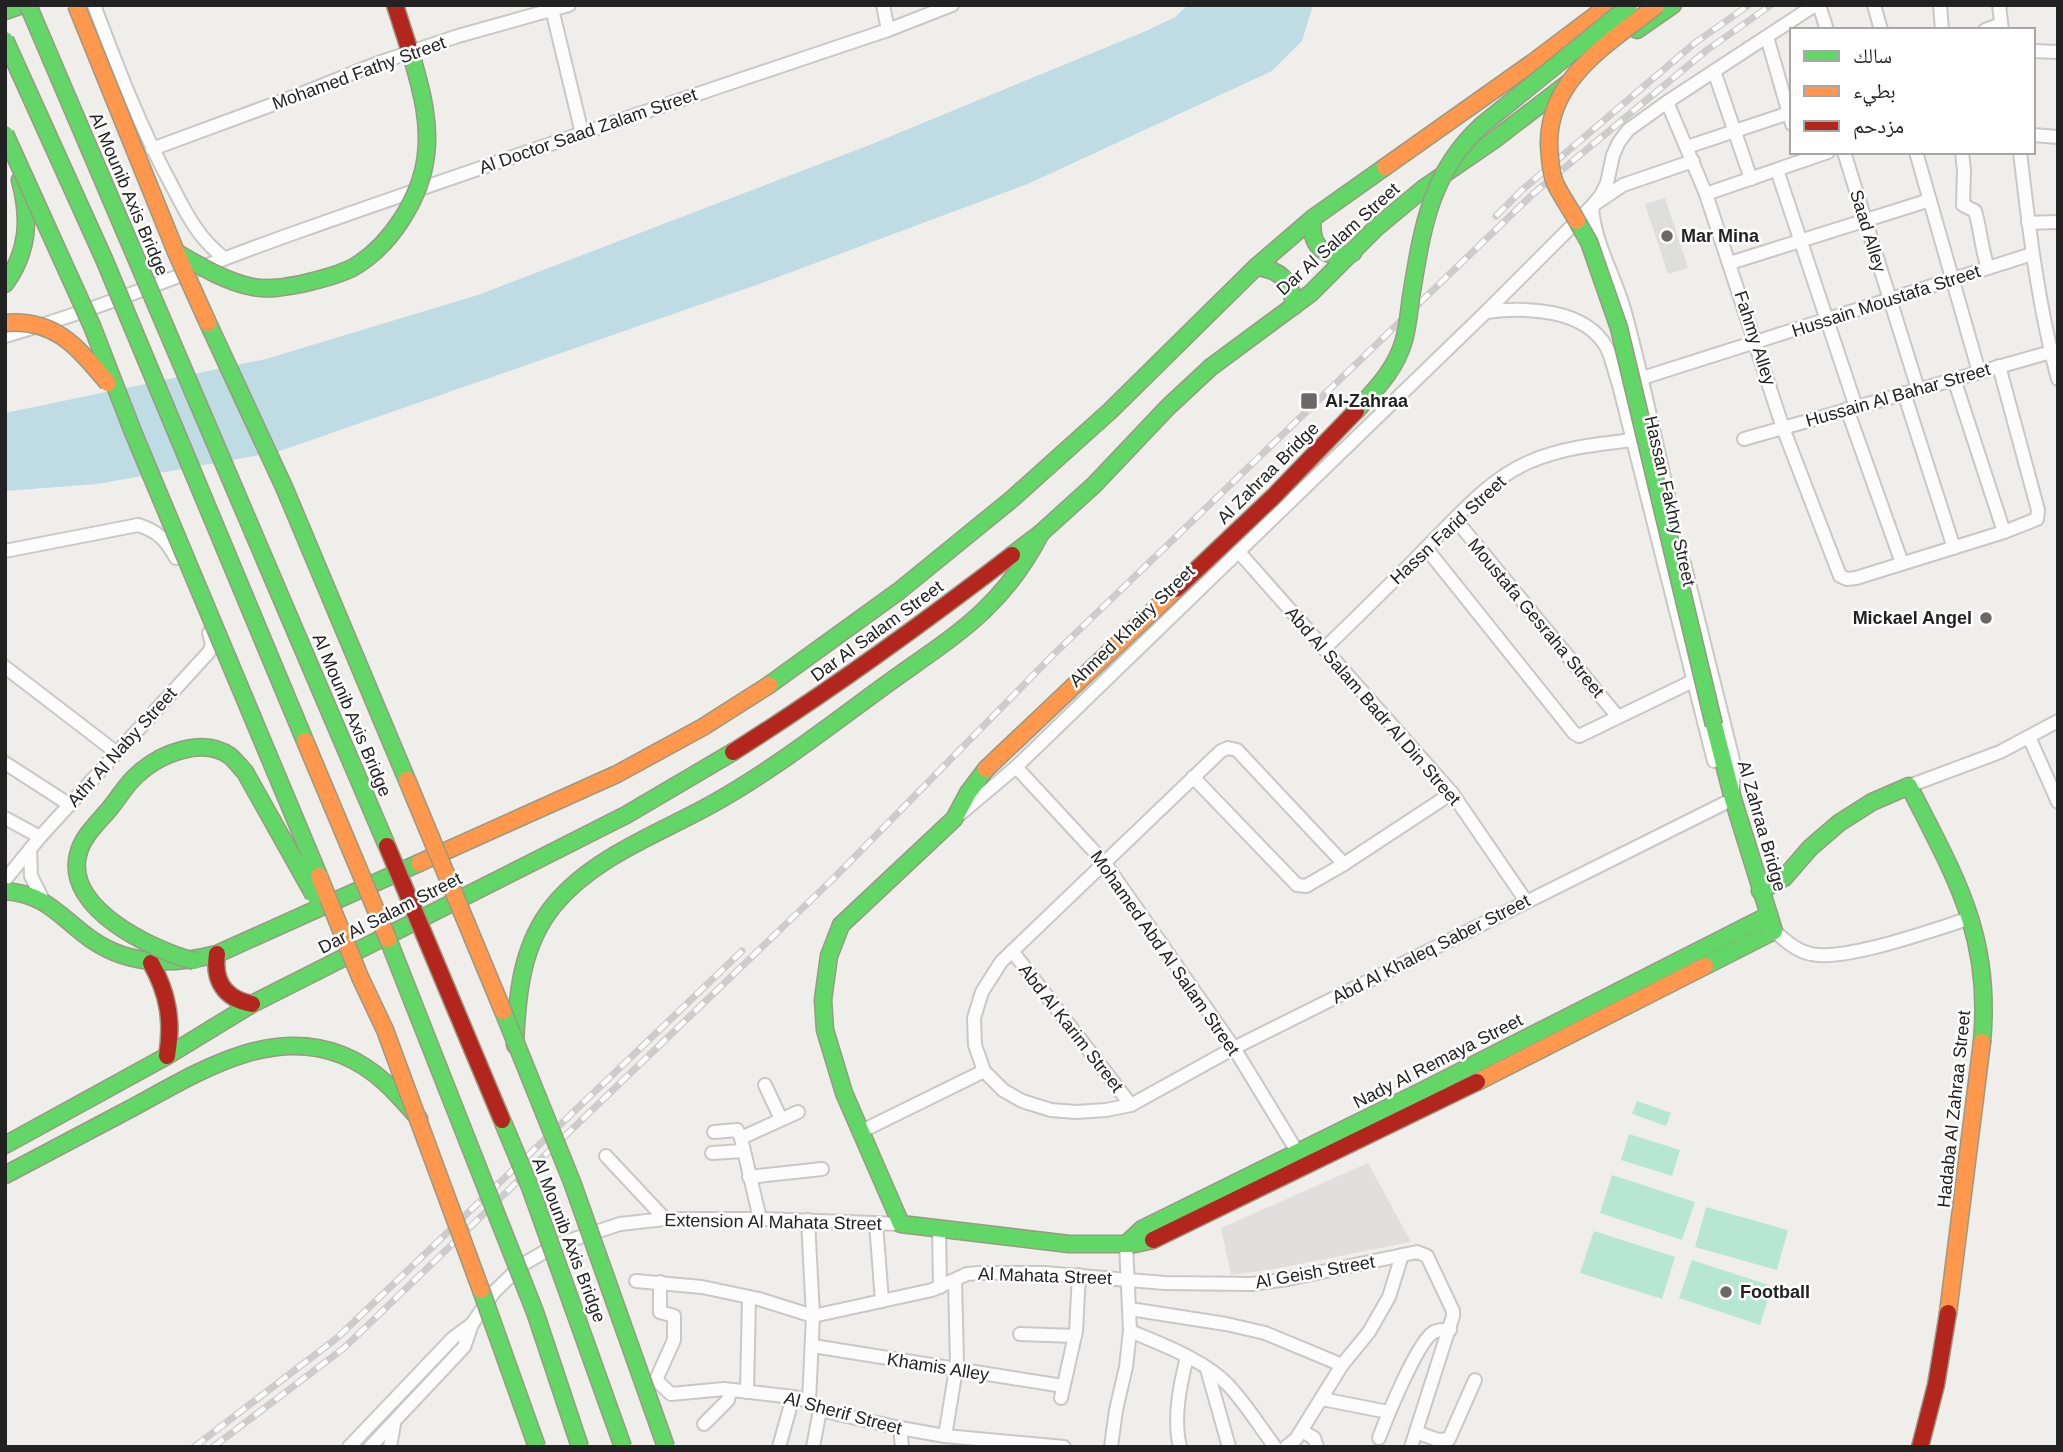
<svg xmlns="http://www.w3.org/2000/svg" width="2063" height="1452" font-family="Helvetica,'Noto Naskh Arabic',sans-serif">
	<rect width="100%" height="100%" fill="#f0eeeb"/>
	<!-- religious -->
	<polygon fill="#dededc" points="1665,198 1688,268 1668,274 1645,204"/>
	<!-- pitch -->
	<g fill="#b7e6d2">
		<polygon points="1637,1101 1671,1113 1666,1126 1632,1114"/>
		<polygon points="1629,1134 1680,1150 1672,1176 1621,1160"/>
		<polygon points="1612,1175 1695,1202 1682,1240 1600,1213"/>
		<polygon points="1706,1207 1788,1230 1777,1270 1695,1247"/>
		<polygon points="1594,1231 1675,1257 1662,1299 1580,1273"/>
		<polygon points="1692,1260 1772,1286 1760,1325 1679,1298"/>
	</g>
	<!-- parking -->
	<polygon fill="#e0dfde" points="1368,1163 1411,1242 1274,1269 1231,1275 1221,1228"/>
	<!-- water -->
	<polygon fill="#bfdbe3" points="1188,5 1313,5 1302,41 1272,71 1030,183 762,283 277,452 97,484 5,491 5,413 266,359 478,295 872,144 1146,31 1175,17"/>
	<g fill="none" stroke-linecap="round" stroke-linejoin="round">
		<defs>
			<g id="street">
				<path d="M94,5C117,66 140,127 171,184C186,213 198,238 224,258"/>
				<polyline points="551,5 582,133"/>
				<polyline points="883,5 888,30"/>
				<polyline points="1819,5 1827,30"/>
				<polyline points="1874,5 1881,30"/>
				<polyline points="1940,5 1942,30"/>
				<polyline points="1999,5 2002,30"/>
				<polyline points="1985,30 2001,24"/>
				<polyline points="1767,37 1792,124"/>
				<polyline points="2033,51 2058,52"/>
				<polyline points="1714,71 1751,179"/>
				<polyline points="1667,102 1706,194 1783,428 1840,576 1847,579 1856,578 2004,532 2037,519 2038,510 1999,366"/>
				<polyline points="2033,135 2058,137"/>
				<polyline points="1687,147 1789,113"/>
				<polyline points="152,149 301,94 378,63 458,36 569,5"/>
				<polyline points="1844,152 1918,389"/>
				<polyline points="1916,152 1979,372"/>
				<path d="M1962,152L1964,171L1963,205L1975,211C1981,231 1981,248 1988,268"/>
				<path d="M2020,152C2029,229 2038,305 2058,379"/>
				<polyline points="1777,170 1856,407"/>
				<polyline points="1706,194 1828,152"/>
				<polyline points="2028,223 2058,222"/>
				<polyline points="1730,263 1930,200"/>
				<path d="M1486,312C1525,307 1585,308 1607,348C1612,359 1615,373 1619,385L1714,761"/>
				<path d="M5,336C105,308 202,265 300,231C495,162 691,96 888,30L952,5"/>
				<polyline points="1954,379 2004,532"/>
				<polyline points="1636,380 2032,254"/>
				<polyline points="1904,393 1954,548"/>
				<polyline points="1847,409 1902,563"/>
				<polyline points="1744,439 2051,352"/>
				<path d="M1668,494C1653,432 1641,370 1624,309C1614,274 1594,243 1592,206L1601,195L1607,183L1613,155L1619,142L1628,130L1667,102L1815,5"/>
				<polyline points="1455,519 1618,717"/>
				<polyline points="1426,548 1574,733 1579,736 1693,681"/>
				<path d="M5,551L138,525C158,531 166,540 176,558"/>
				<polyline points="1238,551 1452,793 1526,901"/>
				<path d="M1324,649C1359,615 1393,582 1427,547C1457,517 1489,479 1529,462C1561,448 1598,444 1633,440"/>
				<polyline points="5,667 117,753"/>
				<polyline points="2029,737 2058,802"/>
				<polyline points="5,763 70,805"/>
				<polyline points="1016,767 1104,862 1234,1048 1298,1153"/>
				<polyline points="1193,777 1297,885 1306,886 1344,864 1452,793"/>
				<polyline points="1909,786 2000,752 2058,721"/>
				<polyline points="959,815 1016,767 1486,312 1592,206 1623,185 1693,161"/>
				<polyline points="5,818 40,837"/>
				<polyline points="30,849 31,876 43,900"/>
				<polyline points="1344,864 1237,750 1228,748 1221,751 1001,962 982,992 974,1018 975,1045 984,1071 1003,1090 1022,1101 1051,1110 1076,1112 1106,1110 1131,1105 1234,1048 1733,799 1733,760 1684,563"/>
				<polyline points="5,880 40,837 209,652 212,644 209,633"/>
				<path d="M1774,931C1785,940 1796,951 1811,954C1845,962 1935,929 1971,918"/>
				<polyline points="1012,951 1131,1105"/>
				<polyline points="765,1085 781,1119"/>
				<polyline points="862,1131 984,1071"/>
				<polyline points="714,1132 737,1130 741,1138"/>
				<polyline points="712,1153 743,1151"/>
				<polyline points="606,1156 665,1219"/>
				<polyline points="749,1177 822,1169"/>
				<polyline points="760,1219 741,1138 798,1112"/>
				<polyline points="808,1220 813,1316 809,1401"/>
				<polyline points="876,1223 882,1301"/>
				<polyline points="939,1228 940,1287"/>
				<polyline points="636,1281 702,1287 759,1299 813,1316 932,1290 967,1274 979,1273 1044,1273 1165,1283 1252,1284 1288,1279 1417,1252 1427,1256 1453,1311 1453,1316 1411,1447"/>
				<polyline points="660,1282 660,1312 674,1316 674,1340 656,1380 671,1394 724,1389 793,1397 809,1401 820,1410 900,1428 945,1436 1064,1447"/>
				<polyline points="1130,1309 1226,1324 1265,1333 1342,1365"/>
				<path d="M1130,1331C1161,1344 1207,1361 1229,1386C1246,1404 1260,1427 1275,1447"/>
				<polyline points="1020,1334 1075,1336"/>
				<polyline points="813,1346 1063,1386"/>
				<polyline points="1207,1369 1229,1447"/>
				<polyline points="747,1392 749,1297"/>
				<polyline points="1061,1398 1076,1331 1079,1275"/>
				<polyline points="1322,1399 1388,1412"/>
				<polyline points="704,1424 728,1400 730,1390"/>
				<polyline points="900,1428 902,1447"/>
				<polyline points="1302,1431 1314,1438 1317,1447"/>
				<polyline points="1416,1432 1438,1440 1449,1439 1475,1380"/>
				<polyline points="945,1436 957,1363 955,1280"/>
				<path d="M1379,1438C1386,1419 1418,1340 1434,1332C1439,1329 1444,1330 1450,1330"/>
				<polyline points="349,1447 453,1338 472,1324"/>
				<polyline points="370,1447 464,1347 472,1324 494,1292 522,1265 556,1245 620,1224 665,1219 760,1219 901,1224"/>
				<polyline points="390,1447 394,1424"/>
				<polyline points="779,1447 793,1397"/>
				<polyline points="813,1447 820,1410"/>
				<polyline points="1111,1447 1116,1410 1126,1367 1130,1331 1126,1244"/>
				<path d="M1180,1447C1173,1418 1180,1385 1187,1357"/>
				<polyline points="1286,1447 1296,1439 1342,1365 1369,1332 1389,1297 1402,1255"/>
			</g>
			<g id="fast">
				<polyline points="5,11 22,5"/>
				<polyline points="1637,30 1673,5"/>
				<path d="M1313,218C1309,246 1325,261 1353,253"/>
				<path d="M1256,267C1280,269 1292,282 1294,306"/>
				<path d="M5,284C29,251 30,218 20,180"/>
				<polyline points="1012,555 1041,533 1094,485 1168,407 1211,367 1311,293 1376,228 1424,188 1494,140 1568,83"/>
				<polyline points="769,685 899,591 1012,499 1110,411 1256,267 1313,218 1385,167"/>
				<polyline points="986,769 968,793 954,819 841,925 829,956 823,1000 825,1030 844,1093 901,1224 1069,1244 1135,1244 1153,1240"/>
				<path d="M5,891C43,894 56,912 84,934C124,966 169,966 217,954L419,863"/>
				<path d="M1760,891L1784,878L1810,848L1839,823L1872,802L1909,786C1955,877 1992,935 1982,1042"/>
				<polyline points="1705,966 1774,931 1733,799 1714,725"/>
				<path d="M515,1045C517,996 521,945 554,905C594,856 661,833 714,803C771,771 823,731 876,692C946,640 999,615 1041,533"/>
				<polyline points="5,1145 167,1056 252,1004 626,815 733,752"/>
				<path d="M5,1175C46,1153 87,1132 128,1110C192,1076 267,1025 342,1055C375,1068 397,1093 419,1119"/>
				<polyline points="1126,1244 1142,1229 1424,1090 1769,915"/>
			</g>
			<g id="slow">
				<polyline points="1385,167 1532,63 1609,5"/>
				<polyline points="419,863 617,774 703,727 769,685"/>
				<polyline points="1477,1082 1705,966"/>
				<polyline points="1948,1313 1982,1042"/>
			</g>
			<g id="jam">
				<polyline points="395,5 413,61"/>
				<path d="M733,752C830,691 922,624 1012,555"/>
				<path d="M217,954C213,981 225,999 252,1004"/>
				<path d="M151,963C168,993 173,1022 167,1056"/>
				<polyline points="1153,1240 1477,1082"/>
				<polyline points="1920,1447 1936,1385 1948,1313"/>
			</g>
		</defs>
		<!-- street casing -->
		<use href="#street" stroke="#c9c8c7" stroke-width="16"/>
		<!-- fast casing -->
		<use href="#fast" stroke="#999a82" stroke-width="19"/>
		<!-- slow casing -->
		<use href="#slow" stroke="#999a82" stroke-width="19"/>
		<!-- jam casing -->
		<use href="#jam" stroke="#999a82" stroke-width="19"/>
		<!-- street -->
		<use href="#street" stroke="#fdfcfc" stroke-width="12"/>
		<!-- fast -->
		<use href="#fast" stroke="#63d668" stroke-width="16"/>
		<!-- slow -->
		<use href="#slow" stroke="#ff974d" stroke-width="16"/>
		<!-- jam -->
		<use href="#jam" stroke="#b3261e" stroke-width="16"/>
		<defs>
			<g id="rail">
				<polyline points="1496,216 1522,190 1696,42 1749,5"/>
				<polyline points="194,1447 337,1338 742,951"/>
				<polyline points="213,1447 344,1348 836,876 1054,654 1534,193 1707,50 1771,5"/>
			</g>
		</defs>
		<!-- rail casing -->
		<use href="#rail" stroke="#ccc" stroke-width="7"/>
		<!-- rail -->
		<use href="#rail" stroke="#fff" stroke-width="4.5" stroke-dasharray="13" stroke-linecap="butt"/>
		<defs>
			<g id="fast-bridge">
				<polyline points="28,5 387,846"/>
				<polyline points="5,40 104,259 305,741"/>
				<polyline points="5,134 92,326 133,432 319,876"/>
				<polyline points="1577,221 1589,242 1619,328 1714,725"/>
				<path d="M176,252C200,266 226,282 253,287C269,290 285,287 301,284C318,280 336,276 352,268C390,247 421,198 426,155C430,123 422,92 413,61"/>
				<polyline points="208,323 284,487 407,780"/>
				<path d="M1356,411C1376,389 1396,369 1404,340C1408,326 1409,311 1411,297C1422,231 1429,174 1481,126L1629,6"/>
				<polyline points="388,939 535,1312 580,1447"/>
				<path d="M194,961C153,950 65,909 78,855C82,836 99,822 111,807C120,796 127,783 138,774C160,754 203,736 230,756C236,761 240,767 245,772L314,895"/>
				<polyline points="503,1011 572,1182 666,1447"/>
				<polyline points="502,1120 530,1187 623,1447"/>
				<polyline points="481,1290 537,1447"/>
			</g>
			<g id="slow-bridge">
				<polyline points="76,5 176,252 208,323"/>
				<path d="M1577,221C1570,208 1561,196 1555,183C1550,171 1550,158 1549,145C1548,77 1610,43 1657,5"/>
				<path d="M5,323C55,318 78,348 108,383"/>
				<polyline points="305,741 388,939"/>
				<polyline points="986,769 1176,589"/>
				<polyline points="407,780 503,1011"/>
				<polyline points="319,876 360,977 385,1030 481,1290"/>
			</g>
			<g id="jam-bridge">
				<polyline points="1176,589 1274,496 1356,411"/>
				<polyline points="387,846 502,1120"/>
			</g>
		</defs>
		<!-- fast-bridge casing -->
		<use href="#fast-bridge" stroke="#999a82" stroke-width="19" stroke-linecap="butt"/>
		<!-- slow-bridge casing -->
		<use href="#slow-bridge" stroke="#999a82" stroke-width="19" stroke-linecap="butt"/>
		<!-- jam-bridge casing -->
		<use href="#jam-bridge" stroke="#999a82" stroke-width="19" stroke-linecap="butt"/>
		<!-- fast-bridge -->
		<use href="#fast-bridge" stroke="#63d668" stroke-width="16"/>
		<!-- slow-bridge -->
		<use href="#slow-bridge" stroke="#ff974d" stroke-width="16"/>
		<!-- jam-bridge -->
		<use href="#jam-bridge" stroke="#b3261e" stroke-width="16"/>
	</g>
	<!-- markers -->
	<g fill="#6a6968" stroke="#fff" stroke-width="2.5">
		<circle cx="1667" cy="236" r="7"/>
		<rect x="1300" y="392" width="18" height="18" rx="3.5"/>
		<circle cx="1986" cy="618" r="7"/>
		<circle cx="1726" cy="1292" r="7"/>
	</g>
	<g text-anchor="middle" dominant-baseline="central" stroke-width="5" stroke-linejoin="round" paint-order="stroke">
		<!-- street labels -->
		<g font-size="18" fill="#222" stroke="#fff">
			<text transform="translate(359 73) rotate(-20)">Mohamed Fathy Street</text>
			<text transform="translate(588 131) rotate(-19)">Al Doctor Saad Zalam Street</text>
			<text transform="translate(129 194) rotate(67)">Al Mounib Axis Bridge</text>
			<text transform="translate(1868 231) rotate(73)">Saad Alley</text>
			<text transform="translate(1338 239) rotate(-42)">Dar Al Salam Street</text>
			<text transform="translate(1886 301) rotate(-18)">Hussain Moustafa Street</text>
			<text transform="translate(1755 338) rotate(72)">Fahmy Alley</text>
			<text transform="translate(1898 395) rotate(-16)">Hussain Al Bahar Street</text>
			<text transform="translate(1268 473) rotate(-45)">Al Zahraa Bridge</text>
			<text transform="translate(1670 501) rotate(77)">Hassan Fakhry Street</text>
			<text transform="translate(1448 530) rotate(-43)">Hassn Farid Street</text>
			<text transform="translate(1536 618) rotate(50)">Moustafa Gesraha Street</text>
			<text transform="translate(1132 626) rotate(-44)">Ahmed Khairy Street</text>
			<text transform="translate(877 631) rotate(-36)">Dar Al Salam Street</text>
			<text transform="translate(1373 706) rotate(49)">Abd Al Salam Badr Al Din Street</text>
			<text transform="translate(352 715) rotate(67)">Al Mounib Axis Bridge</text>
			<text transform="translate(122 747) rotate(-48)">Athr Al Naby Street</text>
			<text transform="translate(1762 826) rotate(74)">Al Zahraa Bridge</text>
			<text transform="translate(390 913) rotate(-27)">Dar Al Salam Street</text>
			<text transform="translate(1431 949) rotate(-27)">Abd Al Khaleq Saber Street</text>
			<text transform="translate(1165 953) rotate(55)">Mohamed Abd Al Salam Street</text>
			<text transform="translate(1071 1028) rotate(52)">Abd Al Karim Street</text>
			<text transform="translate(1438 1061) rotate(-27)">Nady Al Remaya Street</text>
			<text transform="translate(1954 1109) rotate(-84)">Hadaba Al Zahraa Street</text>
			<text transform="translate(773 1222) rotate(1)">Extension Al Mahata Street</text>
			<text transform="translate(569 1240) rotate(69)">Al Mounib Axis Bridge</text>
			<text transform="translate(1315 1272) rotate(-10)">Al Geish Street</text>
			<text transform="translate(1045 1276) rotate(2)">Al Mahata Street</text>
			<text transform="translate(938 1367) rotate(9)">Khamis Alley</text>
			<text transform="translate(843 1413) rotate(15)">Al Sherif Street</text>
		</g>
		<!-- poi labels -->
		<g font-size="18" font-weight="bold" fill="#222" stroke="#fff" text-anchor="start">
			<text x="1681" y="236">Mar Mina</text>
			<text x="1325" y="401">Al-Zahraa</text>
			<text x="1972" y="618" text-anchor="end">Mickael Angel</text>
			<text x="1740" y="1292">Football</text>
		</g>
	</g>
	<!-- border -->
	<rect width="2063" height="1452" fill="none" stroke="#222222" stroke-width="14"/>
	<!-- legend -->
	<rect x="1790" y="28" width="245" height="126" fill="#ffffff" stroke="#a7a7a7" stroke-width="2"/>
	<rect x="1804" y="51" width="35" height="10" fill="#63d668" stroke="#a7a7a7" stroke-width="2"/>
	<text x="1853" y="63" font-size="21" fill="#222222">سالك</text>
	<rect x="1804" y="86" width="35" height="10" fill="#ff974d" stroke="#a7a7a7" stroke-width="2"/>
	<text x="1853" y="98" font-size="21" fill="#222222">بطيء</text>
	<rect x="1804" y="121" width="35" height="10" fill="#b3261e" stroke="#a7a7a7" stroke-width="2"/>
	<text x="1853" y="133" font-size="21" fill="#222222">مزدحم</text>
</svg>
